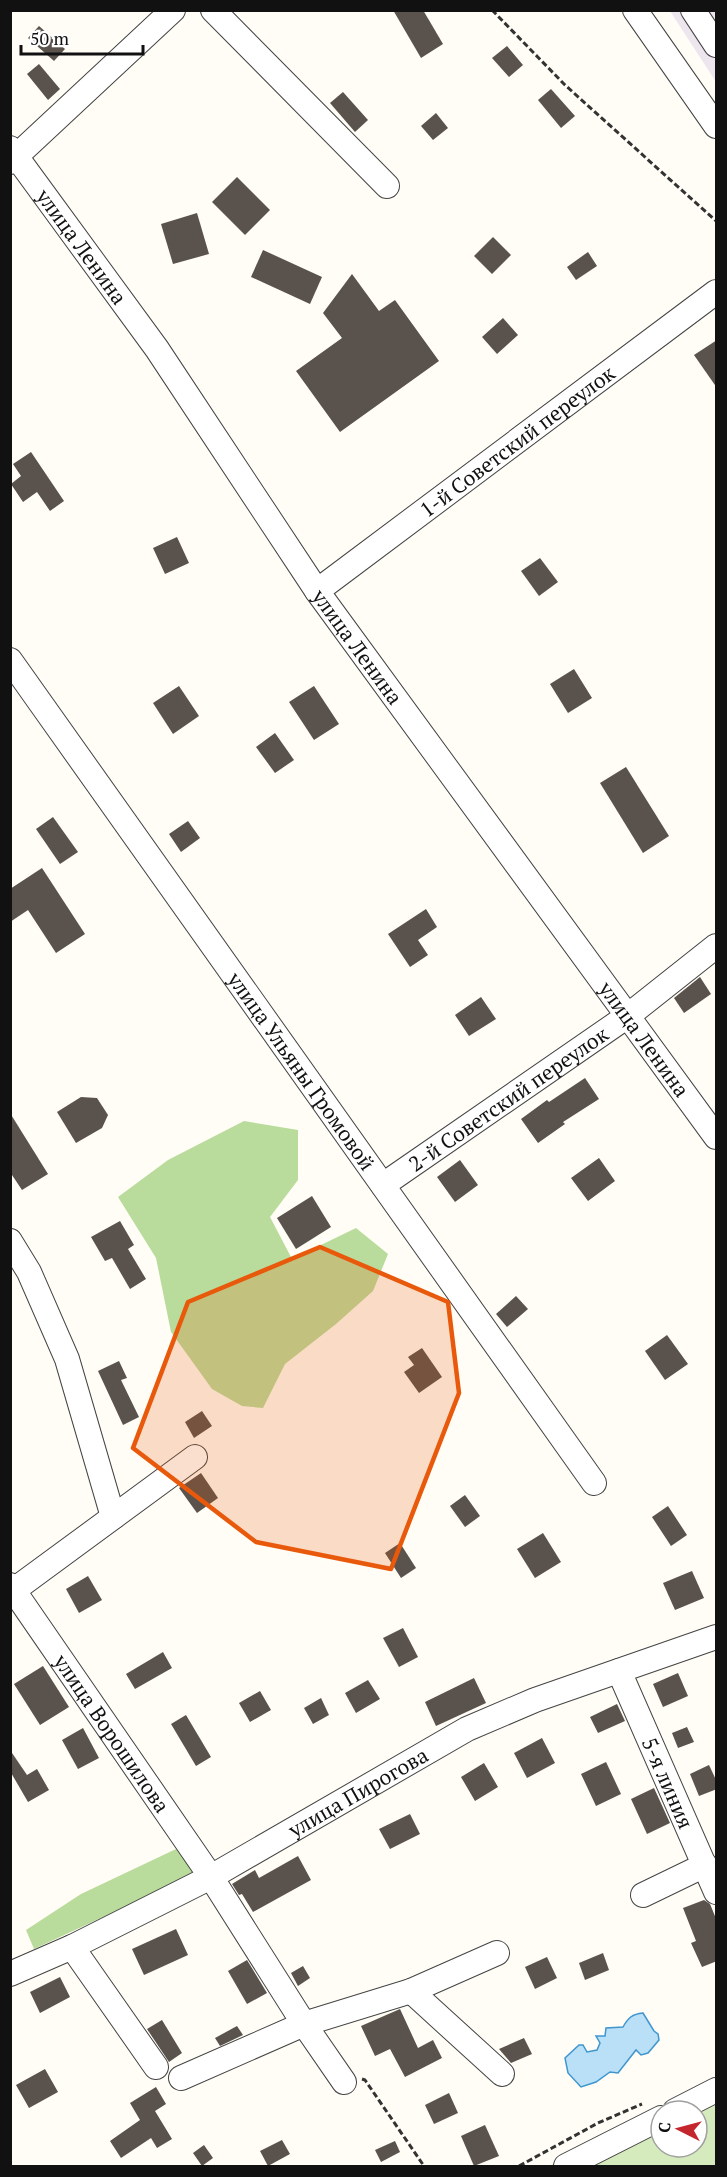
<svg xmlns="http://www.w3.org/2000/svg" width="727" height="2177" font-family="'PT Serif',serif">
	<rect width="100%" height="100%" fill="#fffdf5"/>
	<!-- industrial -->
	<polygon fill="#eee6ef" points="670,11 716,11 716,82"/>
	<!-- green -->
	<path fill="#d5ebbd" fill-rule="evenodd" d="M716,2082V2166H549ZM661,2111H697V2147H661Z"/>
	<!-- forest -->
	<g fill="#b9dc9c">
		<polygon points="244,1121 298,1130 298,1180 270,1217 292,1259 356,1228 388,1254 373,1291 336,1324 285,1364 263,1408 242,1406 212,1389 171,1332 156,1258 118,1197 168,1160"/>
		<polygon points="176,1849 196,1874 34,1949 26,1930 81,1894"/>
	</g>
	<!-- water -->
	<path fill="#b9e0f7" stroke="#3f96cf" stroke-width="1.5" d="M643,2013L654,2031L658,2034L659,2040L648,2053L641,2055L636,2050L618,2073L610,2072L596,2082L581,2087L568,2073L565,2058L579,2045H583L587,2052L597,2050L600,2043L596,2036H605L606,2028L623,2027C628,2018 632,2014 643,2013Z"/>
	<!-- building -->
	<g fill="#5a524d">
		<polygon points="393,10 423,10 443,44 421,58"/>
		<polygon points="39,26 65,49 54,61 28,38"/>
		<polygon points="507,46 523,65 509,77 492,58"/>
		<polygon points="39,64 60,89 48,100 27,74"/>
		<polygon points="551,89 575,116 561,128 538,100"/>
		<polygon points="343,92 368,120 355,132 330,103"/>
		<polygon points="436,113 448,128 433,140 421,126"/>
		<polygon points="237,177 270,210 245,235 212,202"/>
		<polygon points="197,213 209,254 173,264 161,224"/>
		<polygon points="493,237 511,255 492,274 474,256"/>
		<polygon points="263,250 322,277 310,304 251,277"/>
		<polygon points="588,252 597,266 576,280 567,267"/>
		<polygon points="352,274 379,311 395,300 439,361 340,432 296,371 342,338 323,313"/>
		<polygon points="503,318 518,335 497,354 482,337"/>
		<polygon points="717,340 717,388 694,355"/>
		<polygon points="31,452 64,501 50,511 37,492 23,502 11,484 21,476 13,464"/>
		<polygon points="177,537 189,563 165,574 153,548"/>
		<polygon points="540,558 558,582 539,596 521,571"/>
		<polygon points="574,669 592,698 568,713 550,684"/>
		<polygon points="179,686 199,716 173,734 153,703"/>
		<polygon points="314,686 339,724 314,740 289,702"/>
		<polygon points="275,733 294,760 275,773 256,747"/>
		<polygon points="626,767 669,836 643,853 600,783"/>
		<polygon points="53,817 78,852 60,864 36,829"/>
		<polygon points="188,821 200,838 181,852 169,834"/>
		<polygon points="42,868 85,934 56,953 28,910 10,922 10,889"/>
		<polygon points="426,909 437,927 418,940 428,955 410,967 388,934"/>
		<polygon points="700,977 711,994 684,1013 674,998"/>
		<polygon points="481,997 496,1019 469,1036 455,1015"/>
		<polygon points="585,1078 599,1099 563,1122 565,1124 538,1143 521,1119 547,1100 549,1102"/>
		<polygon points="81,1097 97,1098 108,1115 102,1128 76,1143 57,1112"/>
		<polygon points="10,1113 48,1174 22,1190 10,1172"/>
		<polygon points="599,1158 615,1181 588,1201 571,1178"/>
		<polygon points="460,1160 478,1185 455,1202 437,1177"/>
		<polygon points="312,1196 331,1227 296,1249 277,1218"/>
		<polygon points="120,1221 134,1245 128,1249 146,1279 130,1289 112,1258 105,1261 91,1237"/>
		<polygon points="516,1296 528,1309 507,1327 496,1314"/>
		<polygon points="667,1335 688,1364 665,1380 645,1351"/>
		<polygon points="422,1348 442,1377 419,1393 404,1372 414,1365 408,1357"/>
		<polygon points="119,1361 127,1378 121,1380 139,1417 123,1425 98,1371"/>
		<polygon points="202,1411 212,1426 194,1438 185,1422"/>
		<polygon points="201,1473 218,1498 197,1513 179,1488"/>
		<polygon points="465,1495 480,1516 465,1527 450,1506"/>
		<polygon points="668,1506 687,1535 671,1546 652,1517"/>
		<polygon points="543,1533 561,1562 535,1578 517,1549"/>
		<polygon points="400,1543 416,1568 401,1578 385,1553"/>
		<polygon points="692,1571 704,1598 675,1610 663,1583"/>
		<polygon points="88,1576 102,1600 79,1613 66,1589"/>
		<polygon points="403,1628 418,1657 399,1667 383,1638"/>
		<polygon points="163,1652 172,1668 135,1689 126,1674"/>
		<polygon points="43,1666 69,1707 40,1725 14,1684"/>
		<polygon points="678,1673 688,1696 663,1707 653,1684"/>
		<polygon points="474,1678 486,1703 436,1726 425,1702"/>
		<polygon points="368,1680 380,1699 356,1713 345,1693"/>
		<polygon points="260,1691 271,1710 250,1722 239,1703"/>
		<polygon points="321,1698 329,1715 313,1724 304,1708"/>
		<polygon points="617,1704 625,1721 598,1733 590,1717"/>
		<polygon points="186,1715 211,1757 196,1766 171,1724"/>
		<polygon points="687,1727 694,1742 678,1748 672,1733"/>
		<polygon points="83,1728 99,1758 78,1769 62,1740"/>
		<polygon points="542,1738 555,1763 527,1778 514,1753"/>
		<polygon points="10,1750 27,1775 37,1769 49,1790 28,1802 10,1771"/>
		<polygon points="606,1762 621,1794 596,1806 581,1774"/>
		<polygon points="484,1763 498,1787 475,1801 461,1777"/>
		<polygon points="709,1765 717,1782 717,1789 699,1796 690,1774"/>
		<polygon points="654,1788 670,1823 647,1834 631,1799"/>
		<polygon points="410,1814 420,1834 390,1849 379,1829"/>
		<polygon points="298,1856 311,1880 253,1912 242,1894 239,1895 232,1884 255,1870 259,1878"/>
		<polygon points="704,1900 710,1904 717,1921 717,1961 702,1967 691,1943 696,1941 683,1908"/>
		<polygon points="176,1929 188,1955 144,1975 132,1949"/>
		<polygon points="603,1953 609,1970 585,1980 579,1963"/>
		<polygon points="547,1957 557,1978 535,1989 525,1967"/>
		<polygon points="247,1960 267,1993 247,2004 228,1971"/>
		<polygon points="303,1966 310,1978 298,1986 291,1973"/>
		<polygon points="60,1977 70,1997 40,2013 30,1992"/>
		<polygon points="400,2009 418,2048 433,2040 442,2058 405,2077 390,2049 375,2056 361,2026"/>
		<polygon points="162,2020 182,2053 169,2062 147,2029"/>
		<polygon points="237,2026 243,2035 220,2046 215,2038"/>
		<polygon points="524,2038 532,2054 511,2063 499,2049"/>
		<polygon points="45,2069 58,2092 29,2108 16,2085"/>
		<polygon points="156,2087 166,2104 155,2111 172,2139 157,2148 151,2138 121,2158 110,2141 140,2120 130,2103"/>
		<polygon points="449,2093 458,2113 434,2124 425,2105"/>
		<polygon points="485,2125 499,2156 474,2166 461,2136"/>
		<polygon points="282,2140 290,2154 268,2166 260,2151"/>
		<polygon points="395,2141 400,2152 381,2162 375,2150"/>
		<polygon points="204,2145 213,2158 202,2166 193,2153"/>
	</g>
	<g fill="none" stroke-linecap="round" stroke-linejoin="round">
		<defs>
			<g id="minor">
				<polyline points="213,10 387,186"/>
				<polyline points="635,10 716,126"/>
				<polyline points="693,10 716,45"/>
				<path id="s1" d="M10,148L157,349L317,591L716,1137"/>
				<polyline points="10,162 173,10"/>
				<path id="s2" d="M317,591L716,292"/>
				<path id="s3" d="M10,660L594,1483"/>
				<path id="s4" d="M383,1185L629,1015L716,946"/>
				<polyline points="10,1241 29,1272 67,1359 113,1517"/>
				<path id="s5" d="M10,1585L211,1877L304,2024L344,2082"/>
				<polyline points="14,1590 195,1457"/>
				<path id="s6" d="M619,1671L716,1892"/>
				<polyline points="643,1895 705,1865"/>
				<polyline points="72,1947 156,2067"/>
				<path id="s7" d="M10,1974L72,1947L211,1877L467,1729L535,1700L716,1637"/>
				<polyline points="411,1991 502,2074"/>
				<polyline points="181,2078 304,2024 411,1991 497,1953"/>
				<polyline points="675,2111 716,2090"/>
				<polyline points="566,2166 661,2118"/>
			</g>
		</defs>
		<!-- minor casing -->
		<use href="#minor" stroke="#444" stroke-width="26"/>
		<!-- path -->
		<g stroke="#333" stroke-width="3" stroke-dasharray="6 3" stroke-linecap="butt">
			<polyline points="492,10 565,85 716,221"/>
			<polyline points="362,2079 365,2080 424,2166"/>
			<polyline points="519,2166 598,2123 642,2104"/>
		</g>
		<!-- minor -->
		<use href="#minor" stroke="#fff" stroke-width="24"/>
	</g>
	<!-- marked area -->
	<path fill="#e8590c" fill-opacity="0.2" stroke="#e8590c" stroke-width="4.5" stroke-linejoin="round" d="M320,1247L448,1302L459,1393L391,1569L256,1542L133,1448L188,1302Z"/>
	<g text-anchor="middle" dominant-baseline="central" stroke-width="6" stroke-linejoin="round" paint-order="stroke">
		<!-- street labels -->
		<g font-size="21" fill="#111" stroke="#fff">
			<text stroke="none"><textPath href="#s1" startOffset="122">улица Ленина</textPath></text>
			<text stroke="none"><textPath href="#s2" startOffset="250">1-й Советский переулок</textPath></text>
			<text stroke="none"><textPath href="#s1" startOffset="608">улица Ленина</textPath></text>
			<text stroke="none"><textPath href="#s1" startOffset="1094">улица Ленина</textPath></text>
			<text stroke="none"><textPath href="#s3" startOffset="504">улица Ульяны Громовой</textPath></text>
			<text stroke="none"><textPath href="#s4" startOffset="152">2-й Советский переулок</textPath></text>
			<text stroke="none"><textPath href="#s5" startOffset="180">улица Ворошилова</textPath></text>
			<text stroke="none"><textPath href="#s6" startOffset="122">5-я линия</textPath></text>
			<text stroke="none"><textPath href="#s7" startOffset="393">улица Пирогова</textPath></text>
		</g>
	</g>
	<!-- border -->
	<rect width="727" height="2177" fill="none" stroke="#111111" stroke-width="24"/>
	<!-- north arrow -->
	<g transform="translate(679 2129) rotate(276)"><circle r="28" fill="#ffffff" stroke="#a0a0a0" stroke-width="1.5"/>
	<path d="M0-4.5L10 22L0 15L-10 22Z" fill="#c4262e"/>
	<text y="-9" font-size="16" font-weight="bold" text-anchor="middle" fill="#111111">С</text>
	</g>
	<!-- scale -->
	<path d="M21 45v9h122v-9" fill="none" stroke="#111111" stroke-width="3"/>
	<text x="30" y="45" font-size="18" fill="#111111" stroke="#ffffff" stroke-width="4.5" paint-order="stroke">50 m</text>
</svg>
